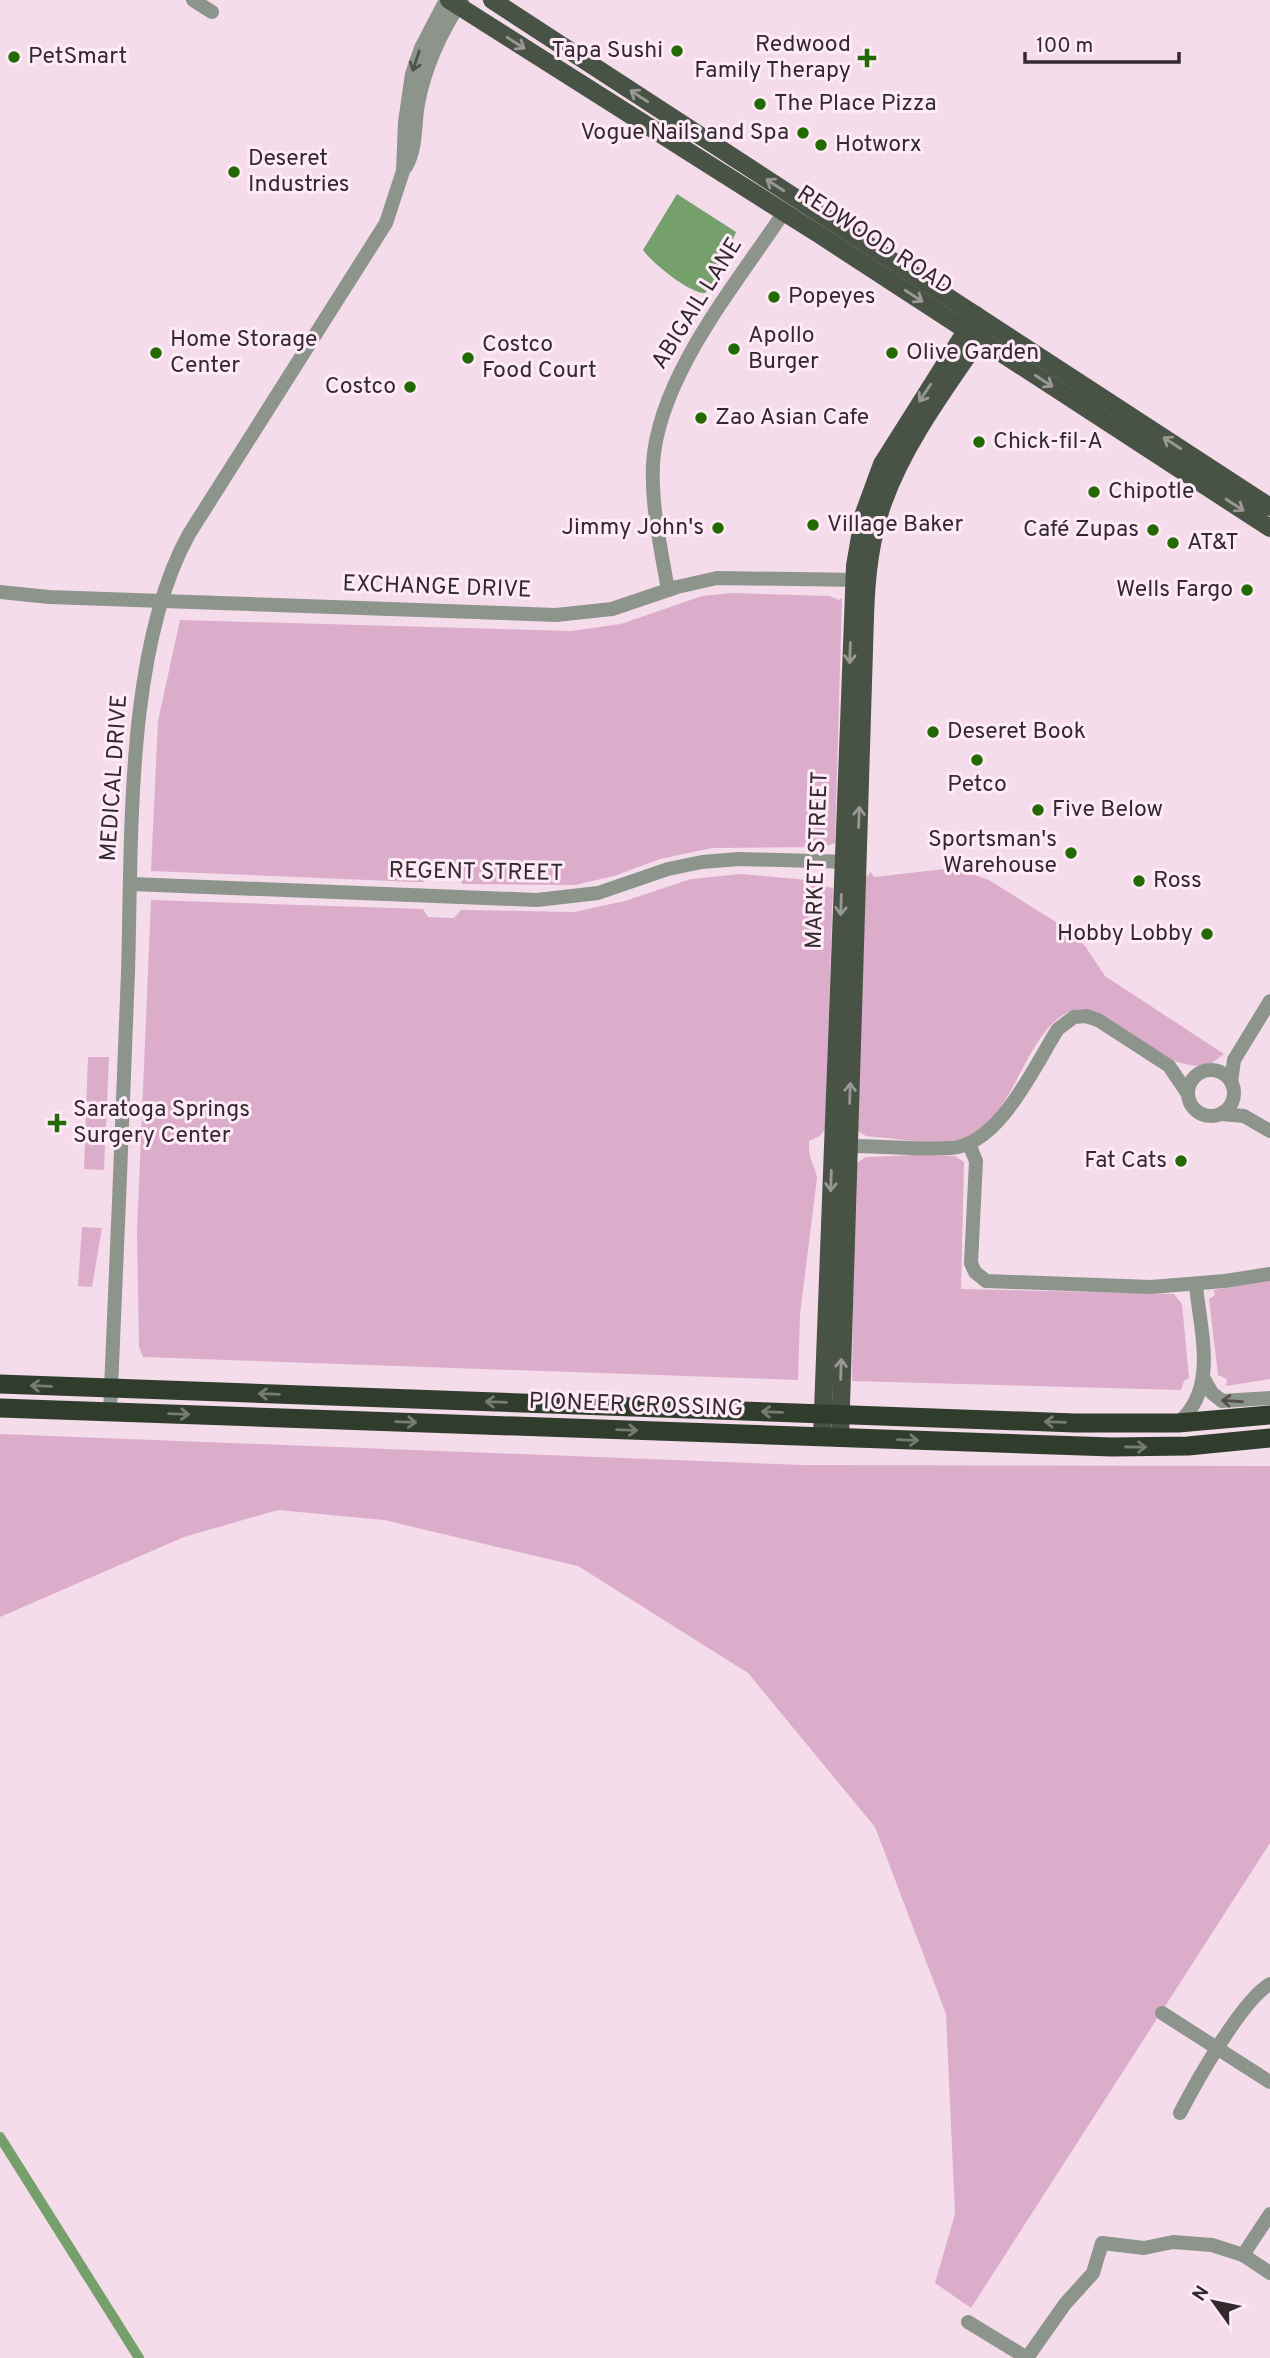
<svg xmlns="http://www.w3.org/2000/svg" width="1270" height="2358" font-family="Overpass,sans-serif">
	<rect width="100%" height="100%" fill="#f4dceb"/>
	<!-- green -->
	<g fill="#dcaccb">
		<polygon points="732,593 829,596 839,600 842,598 835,843 823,847 712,848 660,859 614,876 575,885 463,884 456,876 430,875 424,882 416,882 151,871 158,721 180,620 571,631 621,624 702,596"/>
		<path d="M954,868L989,880L1067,929L1085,946L1105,976L1224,1054L1209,1065C1170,1072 1116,1029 1082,1009C1028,1012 1017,1120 967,1137C935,1148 899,1138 866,1136L858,1131L864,879L871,872L874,877Z"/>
		<path d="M741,874L819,881L827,887L833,888L825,1129L820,1136L809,1141C808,1163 815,1162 817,1178L800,1314L798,1380L143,1357L139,1347L137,1231L151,900L423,909L428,917L454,918L461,910L574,912L625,901L691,879Z"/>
		<polygon points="88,1057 109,1057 104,1170 84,1169"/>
		<polygon points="917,1155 955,1156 964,1162 961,1289 1174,1294 1182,1304 1189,1378 1184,1381 1181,1390 852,1381 855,1164 866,1157"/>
		<polygon points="82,1227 102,1228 92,1287 78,1286"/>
		<polygon points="1270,1281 1270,1379 1226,1386 1227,1379 1218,1375 1209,1299 1215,1295 1214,1290"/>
		<polygon points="0,1434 803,1465 1270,1466 1270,1843 971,2308 935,2283 955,2214 946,2014 875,1827 748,1673 578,1566 384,1520 278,1510 184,1537 0,1617"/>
	</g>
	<!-- water -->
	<path fill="#76a06b" d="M677,194L736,232L715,282L705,293C690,294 651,262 643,250Z"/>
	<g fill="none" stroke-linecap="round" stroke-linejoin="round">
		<!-- canal -->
		<polyline stroke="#76a06b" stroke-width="10" points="0,2137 139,2358"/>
		<!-- minor -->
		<g stroke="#8d948c" stroke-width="14">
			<polyline points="193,0 212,12"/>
			<path d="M406,167C417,147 414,126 418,104C425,66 441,32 462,0"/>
			<path d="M668,590C661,549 651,506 653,464C658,377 737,283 784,212"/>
			<polyline points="0,592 49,597 556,615 612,609 677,587 717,578 862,580"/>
			<polyline points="131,884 537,900 598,893 668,869 702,862 739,859 851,862"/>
			<circle cx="1211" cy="1093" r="23"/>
			<polyline points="1231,1082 1234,1060 1270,1001"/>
			<polyline points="1221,1114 1244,1116 1270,1131"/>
			<polyline points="969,1144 976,1161 971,1263 975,1272 986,1281 1151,1287 1225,1281 1270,1274"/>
			<path d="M838,1146C876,1145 913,1150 951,1148C1000,1145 1034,1066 1058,1029L1074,1017L1086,1016L1098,1020L1169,1066L1188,1094"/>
			<polyline points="1204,1379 1212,1393 1222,1401 1270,1398"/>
			<path d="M110,1412C117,1265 122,1119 128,972C132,842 125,649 189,534L386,223L403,171L405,122L412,74L421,48L446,0"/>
			<path d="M1178,1423C1219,1389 1200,1331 1196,1285"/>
			<polyline points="1162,2013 1270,2082"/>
			<path d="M1180,2113C1196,2082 1242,2000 1270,1984"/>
			<polyline points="1243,2255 1270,2214"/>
			<polyline points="968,2322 1027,2358 1065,2304 1093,2273 1102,2243 1144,2248 1173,2242 1212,2245 1243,2255 1270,2273"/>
		</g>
		<!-- major -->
		<g stroke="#485345" stroke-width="18">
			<polyline points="449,0 820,235 1270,528"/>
			<polyline points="492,0 1270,507"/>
			<polyline points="822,1437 855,566 864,513 882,464 976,315"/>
			<path d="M840,1438L865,617C866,577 870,537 884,500C907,437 952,380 989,324"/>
		</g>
		<!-- highway -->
		<g stroke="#303d2d" stroke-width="19">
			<polyline points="0,1384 1075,1423 1178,1423 1270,1415"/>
			<polyline points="0,1408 1112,1447 1188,1446 1270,1438"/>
		</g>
	</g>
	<!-- one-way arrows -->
	<defs><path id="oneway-shaft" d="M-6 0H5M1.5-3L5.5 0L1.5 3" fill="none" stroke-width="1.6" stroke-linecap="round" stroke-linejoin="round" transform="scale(1.75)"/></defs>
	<g stroke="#9a9795">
		<use href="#oneway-shaft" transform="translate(516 43) rotate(33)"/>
		<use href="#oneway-shaft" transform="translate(639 96) rotate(-147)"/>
		<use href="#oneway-shaft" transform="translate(775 185) rotate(-147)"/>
		<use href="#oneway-shaft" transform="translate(914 296) rotate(33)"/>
		<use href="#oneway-shaft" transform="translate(1044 381) rotate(33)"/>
		<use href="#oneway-shaft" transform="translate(925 393) rotate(123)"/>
		<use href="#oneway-shaft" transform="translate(1172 443) rotate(-147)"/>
		<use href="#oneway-shaft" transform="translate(1235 505) rotate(33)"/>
		<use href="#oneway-shaft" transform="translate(850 653) rotate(92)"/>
		<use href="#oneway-shaft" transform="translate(859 817) rotate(-88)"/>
		<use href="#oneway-shaft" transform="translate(841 905) rotate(92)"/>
		<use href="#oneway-shaft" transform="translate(850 1093) rotate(-88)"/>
		<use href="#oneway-shaft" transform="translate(831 1181) rotate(92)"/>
		<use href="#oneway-shaft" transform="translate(841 1369) rotate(-88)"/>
	</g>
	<g stroke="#524f50">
		<use href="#oneway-shaft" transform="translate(416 61) rotate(108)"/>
		<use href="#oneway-shaft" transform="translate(1232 1401) rotate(-176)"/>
	</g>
	<g stroke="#787a74">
		<use href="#oneway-shaft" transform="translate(41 1386) rotate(-178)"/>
		<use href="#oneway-shaft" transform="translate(269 1394) rotate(-178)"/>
		<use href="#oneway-shaft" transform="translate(496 1402) rotate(-178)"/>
		<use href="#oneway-shaft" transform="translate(772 1412) rotate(-178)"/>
		<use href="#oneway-shaft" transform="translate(179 1414) rotate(2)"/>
		<use href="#oneway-shaft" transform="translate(406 1422) rotate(2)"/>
		<use href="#oneway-shaft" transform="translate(1055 1422) rotate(-178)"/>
		<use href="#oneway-shaft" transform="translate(627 1430) rotate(2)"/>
		<use href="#oneway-shaft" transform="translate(908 1440) rotate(2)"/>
		<use href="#oneway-shaft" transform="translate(1136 1447)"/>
	</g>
	<!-- markers -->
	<g fill="#236a03" stroke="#feebf7" stroke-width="2.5">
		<circle cx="677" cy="51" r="7"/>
		<circle cx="14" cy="57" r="7"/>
		<path d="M863.5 47.5h7v7h7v7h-7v7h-7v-7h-7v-7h7z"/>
		<circle cx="760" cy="104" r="7"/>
		<circle cx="803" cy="133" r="7"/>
		<circle cx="821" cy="145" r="7"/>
		<circle cx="234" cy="172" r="7"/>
		<circle cx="774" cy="297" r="7"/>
		<circle cx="734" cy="349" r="7"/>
		<circle cx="156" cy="353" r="7"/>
		<circle cx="892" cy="353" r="7"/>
		<circle cx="468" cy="358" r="7"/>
		<circle cx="410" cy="387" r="7"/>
		<circle cx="701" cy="418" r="7"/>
		<circle cx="979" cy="442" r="7"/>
		<circle cx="1094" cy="492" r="7"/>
		<circle cx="813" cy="525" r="7"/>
		<circle cx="718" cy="528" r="7"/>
		<circle cx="1153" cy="530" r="7"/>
		<circle cx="1173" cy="543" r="7"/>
		<circle cx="1247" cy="590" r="7"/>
		<circle cx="933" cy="732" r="7"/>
		<circle cx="977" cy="760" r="7"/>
		<circle cx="1038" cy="810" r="7"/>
		<circle cx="1071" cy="853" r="7"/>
		<circle cx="1139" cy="881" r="7"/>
		<circle cx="1207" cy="934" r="7"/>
		<path d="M53.5 1112.5h7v7h7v7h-7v7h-7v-7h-7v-7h7z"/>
		<circle cx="1181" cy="1161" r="7"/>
	</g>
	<g text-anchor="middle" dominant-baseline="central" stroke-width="6" stroke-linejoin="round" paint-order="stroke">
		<!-- poi labels -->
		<g font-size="23" fill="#332a2f" stroke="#feebf7" text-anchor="start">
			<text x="851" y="45" text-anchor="end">Redwood<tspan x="851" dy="26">Family Therapy</tspan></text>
			<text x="663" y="51" text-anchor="end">Tapa Sushi</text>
			<text x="28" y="57">PetSmart</text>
			<text x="774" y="104">The Place Pizza</text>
			<text x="789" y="133" text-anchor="end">Vogue Nails and Spa</text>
			<text x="835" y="145">Hotworx</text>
			<text x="248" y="159">Deseret<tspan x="248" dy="26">Industries</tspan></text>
			<text x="788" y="297">Popeyes</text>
			<text x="748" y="336">Apollo<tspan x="748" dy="26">Burger</tspan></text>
			<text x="170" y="340">Home Storage<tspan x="170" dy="26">Center</tspan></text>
			<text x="482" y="345">Costco<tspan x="482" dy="26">Food Court</tspan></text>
			<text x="906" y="353">Olive Garden</text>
			<text x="396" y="387" text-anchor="end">Costco</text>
			<text x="715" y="418">Zao Asian Cafe</text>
			<text x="993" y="442">Chick-fil-A</text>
			<text x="1108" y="492">Chipotle</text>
			<text x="827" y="525">Village Baker</text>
			<text x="704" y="528" text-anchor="end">Jimmy John's</text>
			<text x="1139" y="530" text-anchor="end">Café Zupas</text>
			<text x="1187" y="543">AT&amp;T</text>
			<text x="1233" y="590" text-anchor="end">Wells Fargo</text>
			<text x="947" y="732">Deseret Book</text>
			<text x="977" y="785" text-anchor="middle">Petco</text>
			<text x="1052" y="810">Five Below</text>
			<text x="1057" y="840" text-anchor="end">Sportsman's<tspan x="1057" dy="26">Warehouse</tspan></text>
			<text x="1153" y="881">Ross</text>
			<text x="1193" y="934" text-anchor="end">Hobby Lobby</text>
			<text x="73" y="1110">Saratoga Springs<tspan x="73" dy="26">Surgery Center</tspan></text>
			<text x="1167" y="1161" text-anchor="end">Fat Cats</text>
		</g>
		<!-- street labels -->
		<g font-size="23" fill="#332a2f" stroke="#feebf7">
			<text transform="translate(874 241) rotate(33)">REDWOOD ROAD</text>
			<text transform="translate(698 304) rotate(-58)">ABIGAIL LANE</text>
			<text transform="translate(437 588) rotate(2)">EXCHANGE DRIVE</text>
			<text transform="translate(115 778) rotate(-86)">MEDICAL DRIVE</text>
			<text transform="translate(818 860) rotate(-88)">MARKET STREET</text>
			<text transform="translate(476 873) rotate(1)">REGENT STREET</text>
			<text transform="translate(636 1406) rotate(2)">PIONEER CROSSING</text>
		</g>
	</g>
	<!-- north arrow -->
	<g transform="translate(1214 2302) rotate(303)" stroke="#feebf7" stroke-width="5" paint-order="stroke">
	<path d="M0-5L12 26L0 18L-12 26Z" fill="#332a2f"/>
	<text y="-10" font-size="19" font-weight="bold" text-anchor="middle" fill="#332a2f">N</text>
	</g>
	<!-- scale -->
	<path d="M1025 52v10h154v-10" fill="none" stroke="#332a2f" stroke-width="3.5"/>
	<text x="1036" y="52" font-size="21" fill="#332a2f" stroke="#feebf7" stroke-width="5" paint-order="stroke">100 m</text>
</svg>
